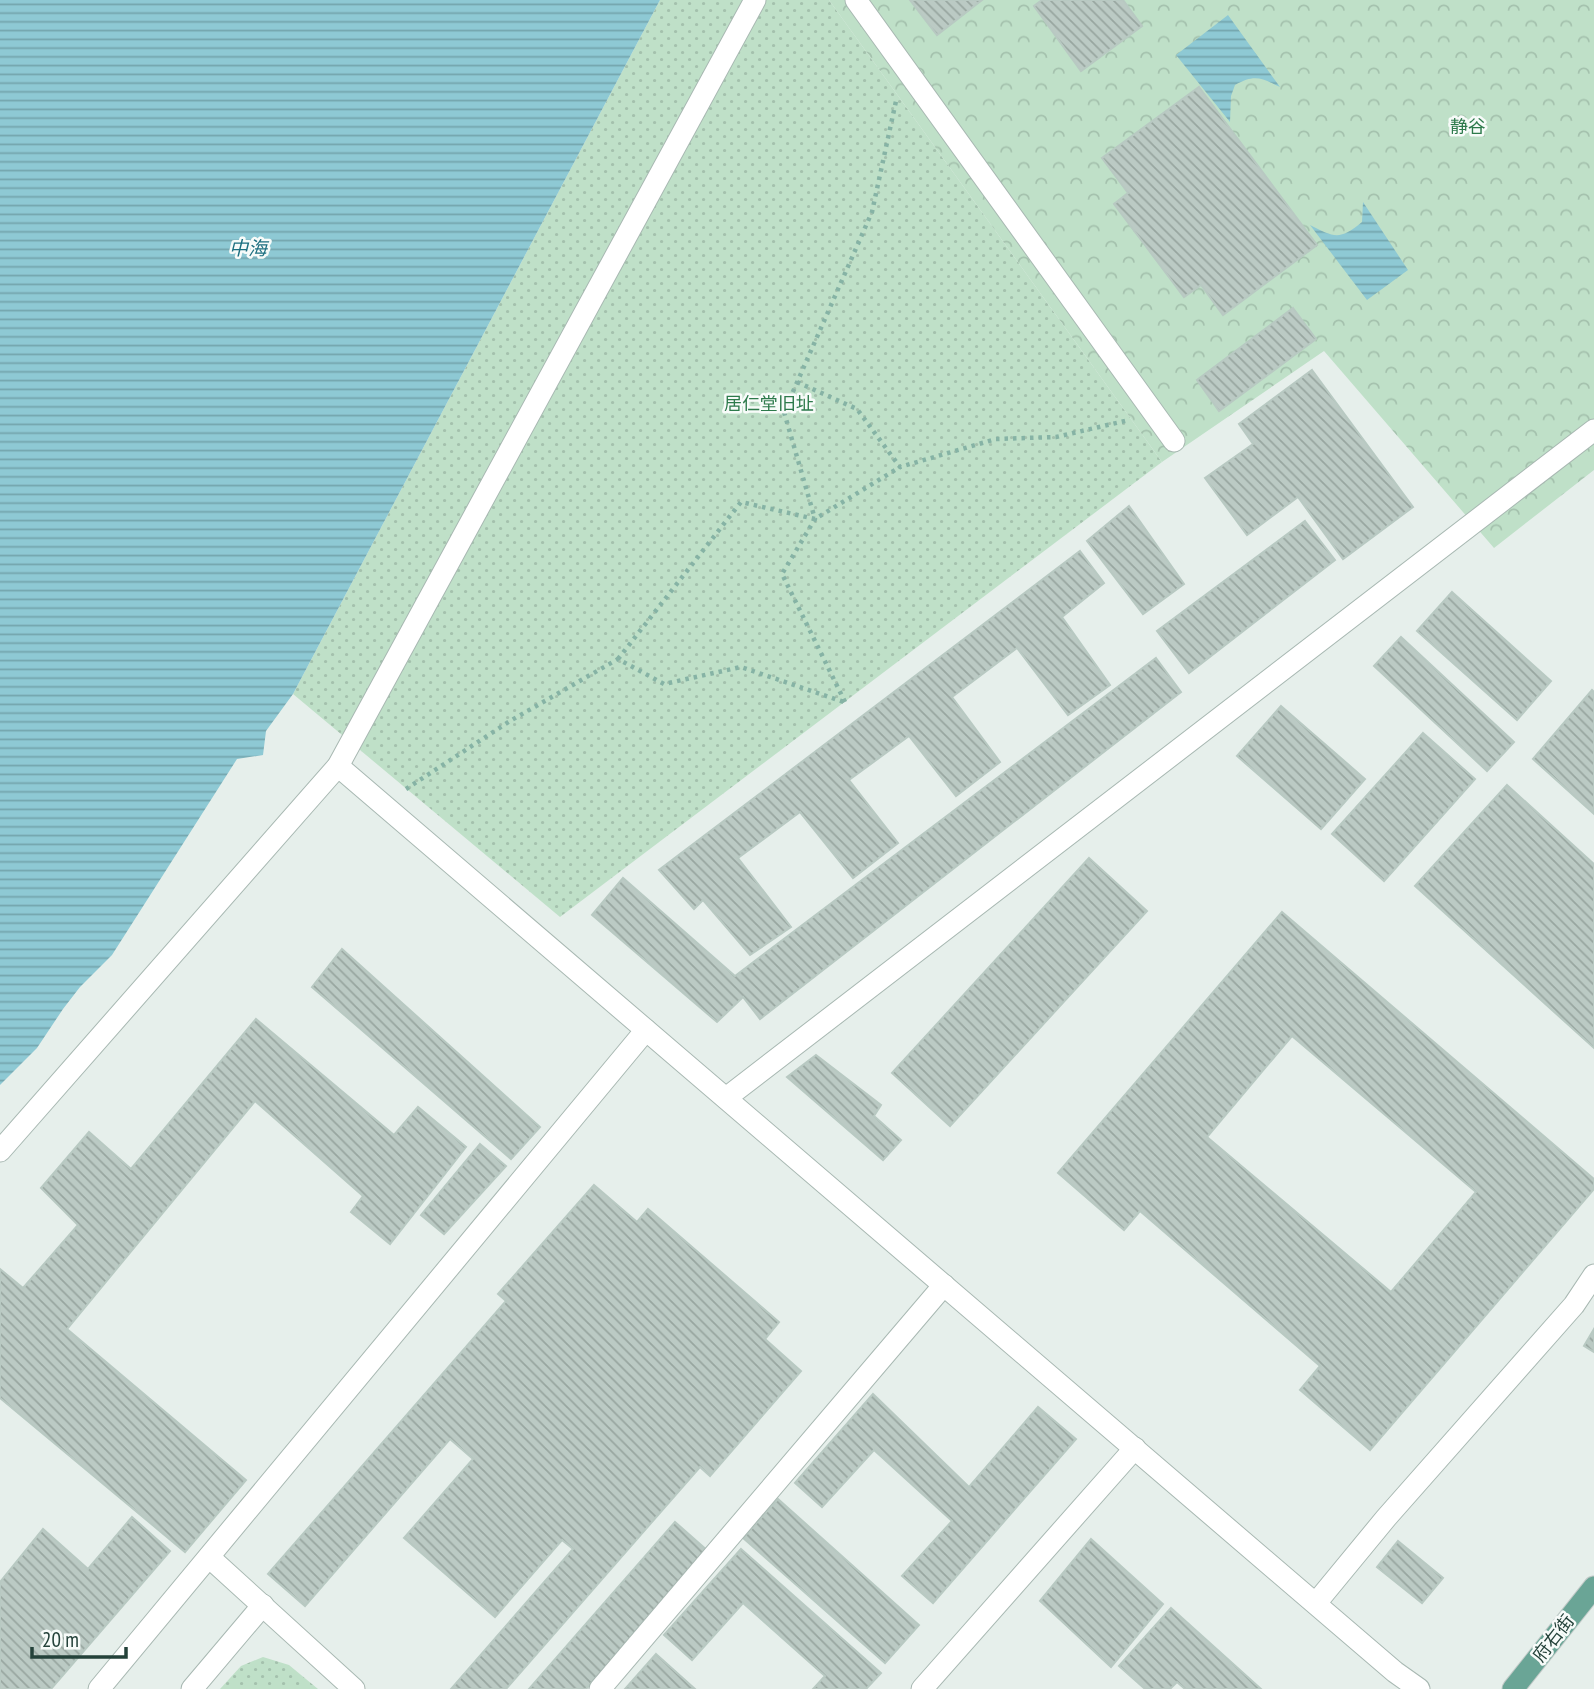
<svg xmlns="http://www.w3.org/2000/svg" width="1594" height="1689" font-family="'PT Sans Narrow','Noto Sans SC',sans-serif">
	<defs>
		<pattern id="grass-dots" width="8" height="8" patternUnits="userSpaceOnUse" patternTransform="scale(1.75)"><rect width="8" height="8" fill="#bfe0c8"/><path d="M2 2h.1M6 6h.1" fill="none" stroke="#a4c1ad" stroke-width="1.8" stroke-linecap="round"/></pattern>
		<pattern id="park-crowns" width="20" height="18" patternUnits="userSpaceOnUse" patternTransform="scale(1.75)"><rect width="20" height="18" fill="#bfe0c8"/><path d="M2 6a3 3 0 1 1 6 0M12 15a3 3 0 1 1 6 0" fill="none" stroke="#a4c1ad"/></pattern>
		<pattern id="water-rules" width="6" height="5" patternUnits="userSpaceOnUse" patternTransform="scale(1.75)"><rect width="6" height="5" fill="#8ec9d4"/><path d="M0 2.5h6" fill="none" stroke="#74a5ad"/></pattern>
		<pattern id="building-back-hatch" width="6" height="6" patternUnits="userSpaceOnUse" patternTransform="scale(1.75)"><rect width="6" height="6" fill="#bbcac4"/><path d="M-1 5l2 2M0 0l6 6M5-1l2 2" fill="none" stroke="#98a6a0"/></pattern>
	</defs>
	<rect width="100%" height="100%" fill="#e6efeb"/>
	<!-- grass -->
	<g fill="url(#grass-dots)">
		<polygon points="660,0 829,0 1162,462 560,917 293,694"/>
		<polygon points="263,1657 289,1665 318,1689 220,1689 241,1666"/>
	</g>
	<!-- park -->
	<polygon fill="url(#park-crowns)" points="829,0 1594,0 1594,470 1494,548 1324,351 1162,462"/>
	<!-- water -->
	<g fill="url(#water-rules)">
		<polygon points="0,0 660,0 293,694 266,731 263,755 237,759 112,955 80,987 63,1009 37,1048 0,1085"/>
		<path d="M1228,15L1280,87C1261,78 1255,74 1235,85L1231,96L1230,122L1176,55Z"/>
		<path d="M1363,202L1408,270L1367,300L1310,225C1335,238 1340,240 1362,222Z"/>
	</g>
	<!-- building -->
	<g fill="url(#building-back-hatch)" stroke="#b8c9c2" stroke-width="2" fill-rule="evenodd">
		<polygon points="910,0 982,0 937,35"/>
		<polygon points="1042,0 1123,0 1142,26 1081,71 1034,6"/>
		<polygon points="1199,87 1317,245 1223,315 1201,285 1184,297 1114,204 1128,193 1102,158"/>
		<polygon points="1293,308 1316,339 1219,411 1197,380"/>
		<polygon points="1312,370 1413,507 1343,559 1298,497 1247,535 1205,478 1253,444 1239,424"/>
		<polygon points="1129,506 1184,584 1143,614 1087,541"/>
		<polygon points="1305,521 1335,560 1189,673 1157,631"/>
		<polygon points="1080,551 1104,583 1062,617 1110,685 1068,715 1017,648 952,697 1000,762 956,796 909,736 849,780 898,843 853,878 800,812 738,858 791,927 750,955 703,900 694,909 659,870"/>
		<polygon points="1452,592 1551,681 1517,720 1417,631"/>
		<polygon points="1401,637 1514,742 1487,771 1374,666"/>
		<polygon points="1156,658 1181,692 760,1019 743,997 717,1022 592,915 623,878 735,976"/>
		<polygon points="1592,690 1594,692 1594,814 1533,759"/>
		<polygon points="1281,706 1365,779 1321,829 1237,756"/>
		<polygon points="1423,733 1475,779 1384,881 1332,834"/>
		<polygon points="1507,785 1594,864 1594,1048 1415,886"/>
		<polygon points="1089,858 1147,911 950,1126 892,1073"/>
		<path d="M1282,912L1594,1179V1189L1370,1450L1300,1390L1320,1366L1140,1211L1124,1230L1058,1173ZM1292,1036L1476,1192L1391,1292L1207,1137Z"/>
		<polygon points="342,949 540,1127 511,1159 312,987"/>
		<polygon points="256,1019 394,1135 418,1107 466,1147 390,1244 351,1212 363,1196 255,1101 67,1329 246,1480 185,1552 0,1398 0,1269 23,1288 78,1225 41,1188 89,1132 131,1169"/>
		<polygon points="816,1055 881,1105 874,1116 901,1140 883,1160 787,1077"/>
		<polygon points="480,1144 506,1166 444,1234 421,1215"/>
		<polygon points="594,1185 637,1222 648,1209 779,1322 765,1339 801,1371 710,1476 700,1467 506,1689 451,1689 573,1549 562,1540 495,1617 404,1538 473,1459 450,1439 305,1606 268,1574 506,1301 498,1294"/>
		<polygon points="1594,1329 1594,1352 1584,1346"/>
		<polygon points="873,1394 969,1487 1038,1407 1076,1439 933,1603 902,1576 952,1521 874,1450 822,1507 795,1483"/>
		<polygon points="778,1499 919,1625 885,1663 743,1538"/>
		<polygon points="132,1517 170,1551 51,1689 0,1689 0,1582 43,1529 88,1569"/>
		<polygon points="675,1522 708,1551 586,1689 529,1689"/>
		<polygon points="1091,1539 1163,1604 1111,1667 1040,1601"/>
		<polygon points="1398,1541 1443,1578 1422,1603 1377,1567"/>
		<polygon points="741,1549 881,1673 866,1689 813,1689 825,1676 743,1603 692,1660 664,1635"/>
		<polygon points="1171,1608 1261,1689 1185,1689 1177,1682 1170,1689 1145,1689 1119,1666"/>
		<polygon points="656,1654 695,1689 625,1689"/>
	</g>
	<g fill="none" stroke-linecap="round" stroke-linejoin="round">
		<defs>
			<g id="minor">
				<polyline points="856,0 1174,441"/>
				<polyline points="338,766 1395,1672 1419,1689"/>
				<polyline points="726,1098 1594,430"/>
				<polyline points="0,1151 338,766 755,0"/>
				<polyline points="209,1557 354,1689"/>
				<polyline points="1316,1603 1386,1518 1574,1305 1594,1275"/>
				<polyline points="99,1689 646,1030"/>
				<polyline points="192,1689 263,1605"/>
				<polyline points="600,1689 944,1285"/>
				<polyline points="922,1689 1135,1448"/>
			</g>
			<polyline id="major" points="1513,1689 1594,1587"/>
		</defs>
		<!-- minor casing -->
		<use href="#minor" stroke="#a8b8b2" stroke-width="23"/>
		<!-- major casing -->
		<use href="#major" stroke="#c2cac8" stroke-width="23"/>
		<!-- path -->
		<g stroke="#86b3a5" stroke-width="4.5" stroke-dasharray="3.5 5" stroke-linecap="butt">
			<polyline points="797,382 857,409 900,467 996,439 1056,437 1129,420"/>
			<polyline points="618,659 741,502 815,519 900,467"/>
			<polyline points="845,702 782,574 815,519 784,412 872,212 896,101"/>
			<polyline points="406,789 510,721 618,659 664,684 741,667 844,702"/>
		</g>
		<!-- minor -->
		<use href="#minor" stroke="#fff" stroke-width="21"/>
		<!-- major -->
		<use href="#major" stroke="#6aa596" stroke-width="21"/>
	</g>
	<g text-anchor="middle" dominant-baseline="central" stroke-width="5" stroke-linejoin="round" paint-order="stroke">
		<!-- park labels -->
		<g font-size="18" fill="#2d7a4b" stroke="#f7fbf9">
			<text x="1468" y="126">静谷</text>
			<text x="769" y="403">居仁堂旧址</text>
		</g>
		<!-- street labels -->
		<g font-size="18" fill="#24423a" stroke="#f7fbf9">
			<text transform="translate(1553 1638) rotate(-52)">府右街</text>
		</g>
		<!-- water labels -->
		<g font-size="19" font-style="italic" fill="#1c6f80" stroke="#f7fbf9">
			<text x="248" y="248">中海</text>
		</g>
	</g>
	<!-- scale -->
	<path d="M32 1647v10h94v-10" fill="none" stroke="#24423a" stroke-width="3.5"/>
	<text x="42" y="1647" font-size="21" fill="#24423a" stroke="#f7fbf9" stroke-width="5" paint-order="stroke">20 m</text>
</svg>
